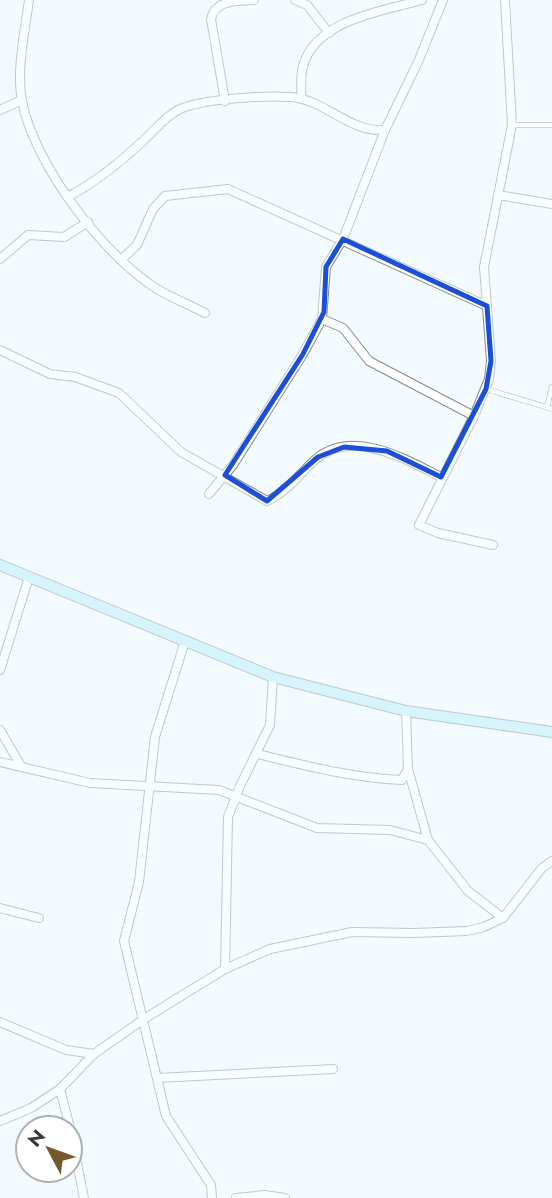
<svg xmlns="http://www.w3.org/2000/svg" width="552" height="1198" font-family="Jost,sans-serif">
	<rect width="100%" height="100%" fill="#f3fbfe"/>
	<g fill="none" stroke-linecap="round" stroke-linejoin="round">
		<defs>
			<g id="lane">
				<polyline points="512,125 552,125"/>
				<polyline points="486,389 552,409"/>
				<polyline points="547,407 552,387"/>
			</g>
			<g id="street">
				<path d="M29,0C25,31 16,70 22,101C34,164 103,255 157,289C172,298 190,305 205,313"/>
				<polyline points="295,0 307,5 329,33"/>
				<path d="M301,98C302,88 300,76 303,66C316,19 384,11 422,0"/>
				<path d="M225,101L211,19C215,0 235,1 254,0"/>
				<polyline points="0,110 22,100"/>
				<polyline points="498,195 552,204"/>
				<path d="M69,196C98,181 122,161 146,138C156,129 166,116 178,110C199,99 266,95 290,97C325,99 349,133 385,130"/>
				<polyline points="0,259 28,235 64,237 88,222"/>
				<polyline points="121,260 137,245 153,209 165,196 228,189 487,306"/>
				<polyline points="322,319 343,328 369,361 474,416"/>
				<path d="M0,350L50,374L75,377L119,393L181,452L267,501C286,493 301,472 316,459C353,428 405,459 441,477"/>
				<polyline points="209,494 233,465 303,354 322,319 326,267 343,239 385,130 418,62 443,0"/>
				<polyline points="493,545 438,533 419,525 474,416 489,379 491,361 484,267 512,125 505,0"/>
				<polyline points="185,641 155,737 139,882 124,941 166,1116 211,1185 212,1198"/>
				<polyline points="0,670 29,577"/>
				<polyline points="406,711 408,769 428,840 468,891 503,918"/>
				<polyline points="0,730 21,766"/>
				<path d="M258,754C306,766 353,778 402,780L408,769"/>
				<polyline points="0,762 90,783 219,790 317,828 390,830 428,840"/>
				<polyline points="0,908 39,918"/>
				<polyline points="225,969 228,817 240,786 270,725 273,677"/>
				<polyline points="0,1022 66,1050 94,1054"/>
				<polyline points="157,1078 333,1069"/>
				<polyline points="60,1089 70,1128"/>
				<polyline points="0,1121 31,1108 60,1089 94,1054 144,1019 225,969 270,949 352,932 414,933 467,931 484,927 503,918 542,868 552,861"/>
				<polyline points="70,1129 84,1198"/>
				<polyline points="236,1198 265,1195 285,1198"/>
			</g>
			<polyline id="secondary" points="0,565 273,677 406,711 552,732"/>
		</defs>
		<!-- lane casing -->
		<use href="#lane" stroke="#808c91" stroke-width="6"/>
		<!-- street casing -->
		<use href="#street" stroke="#808c91" stroke-width="10"/>
		<!-- secondary casing -->
		<use href="#secondary" stroke="#808c91" stroke-width="12"/>
		<!-- lane -->
		<use href="#lane" stroke="#fff" stroke-width="4.5"/>
		<!-- street -->
		<use href="#street" stroke="#fff" stroke-width="8"/>
		<!-- secondary -->
		<use href="#secondary" stroke="#b4eaf9" stroke-width="10"/>
	</g>
	<!-- marked area -->
	<path d="M0 0H552V1198H0ZM343,239L487,306L491,361L486,389L441,477L387,451L344,447L318,457L267,501L225,475L303,354L324,312L326,267Z" fill="#f3fbfe" fill-opacity=".55" fill-rule="evenodd"/>
	<path fill="none" stroke="#1d4ed8" stroke-width="5" stroke-linejoin="round" d="M343,239L487,306L491,361L486,389L441,477L387,451L344,447L318,457L267,501L225,475L303,354L324,312L326,267Z"/>
	<!-- north arrow -->
	<g transform="translate(49 1149) rotate(311)"><circle r="33" fill="#ffffff" stroke="#aeb0b1" stroke-width="2"/>
	<path d="M0-5L12 26L0 18L-12 26Z" fill="#75582b"/>
	<text y="-10" font-size="19" font-weight="bold" text-anchor="middle" fill="#353a3c">N</text>
	</g>
</svg>
